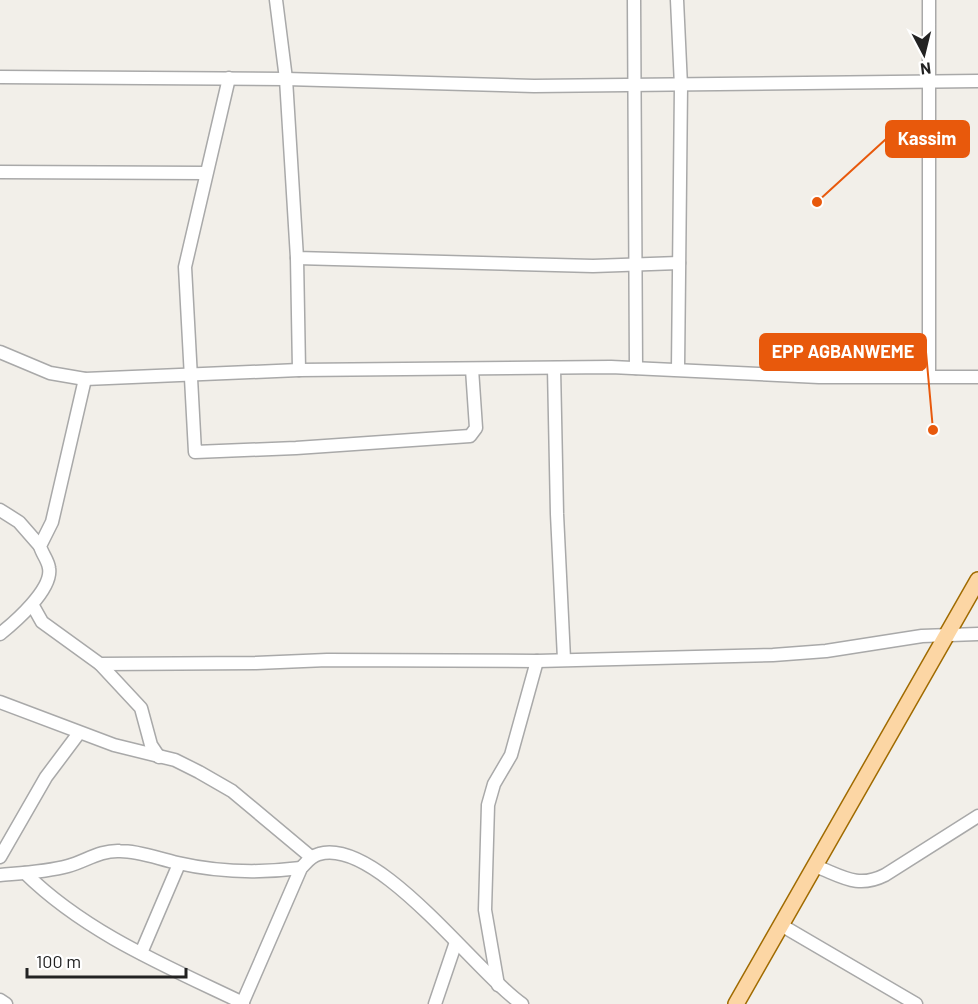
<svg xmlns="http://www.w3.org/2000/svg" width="978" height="1004" font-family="Barlow,sans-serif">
	<rect width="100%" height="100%" fill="#f2efe9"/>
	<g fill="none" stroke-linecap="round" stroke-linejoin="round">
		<defs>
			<g id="minor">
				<polyline points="276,0 286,79 297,258 593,266 679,263"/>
				<polyline points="634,0 636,368"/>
				<polyline points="677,0 681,86 678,369"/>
				<polyline points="929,0 929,377"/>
				<polyline points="0,77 286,79 534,86 978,81"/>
				<polyline points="229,78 185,267 195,452 296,448 470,436 476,428 472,369"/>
				<polyline points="0,172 205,173"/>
				<polyline points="297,258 299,370"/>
				<polyline points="0,352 50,373 85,379 299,370 611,367 819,377 978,377"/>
				<polyline points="554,368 557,514 564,659"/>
				<polyline points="0,510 19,522 40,546"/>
				<polyline points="33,606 42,622 100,664 256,663 327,660 537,661 773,655 826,651 922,636 978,634"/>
				<path d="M0,634C15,622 53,589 49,568C48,560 42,554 40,546L52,522L85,379"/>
				<polyline points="100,664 141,708 151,745 159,757"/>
				<polyline points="0,702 114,745 175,760 199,772 232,791 311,857"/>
				<polyline points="0,857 46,777 79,733"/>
				<path d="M815,866C842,876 857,889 885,875L978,816"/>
				<path d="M25,873C86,933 166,966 243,1003"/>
				<path d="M0,875C23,873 46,872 68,866C86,861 100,850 120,851C140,851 159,859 178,863C217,872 261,873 301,868"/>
				<polyline points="781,925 916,1004"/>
				<polyline points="141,953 179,864"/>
				<polyline points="498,985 485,910 488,805 494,784 511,755 537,661"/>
				<polyline points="0,1000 6,1004"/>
				<path d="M242,1004L301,868C307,862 311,856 319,854C378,837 476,973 522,1004"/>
				<polyline points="435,1004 456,942"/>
			</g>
			<polyline id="major" points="736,1004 978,580"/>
		</defs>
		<!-- minor casing -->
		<use href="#minor" stroke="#a9a9a9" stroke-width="15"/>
		<!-- major casing -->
		<use href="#major" stroke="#a06b00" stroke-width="18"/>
		<!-- minor -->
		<use href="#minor" stroke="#fff" stroke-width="12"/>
		<!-- major -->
		<use href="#major" stroke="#fcd6a4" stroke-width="15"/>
	</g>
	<!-- callouts -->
	<path fill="none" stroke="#e8590c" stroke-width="2" d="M817 202L886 139M933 430L926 352"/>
	<g fill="#e8590c" stroke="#fff" stroke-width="2">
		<circle cx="817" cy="202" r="6"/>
		<circle cx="933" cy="430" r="6"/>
	</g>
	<g fill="#e8590c" stroke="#e8590c" stroke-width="2">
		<rect x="886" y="121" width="83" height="36" rx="6"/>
		<rect x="760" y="334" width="166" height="36" rx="6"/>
	</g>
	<g font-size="18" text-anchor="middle" font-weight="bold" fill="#fff">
		<text x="927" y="145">Kassim</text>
		<text x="843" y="358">EPP AGBANWEME</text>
	</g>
	<!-- north arrow -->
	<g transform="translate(924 54) rotate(173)" stroke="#ffffff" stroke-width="4.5" paint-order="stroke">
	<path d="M0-4.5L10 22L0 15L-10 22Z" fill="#222222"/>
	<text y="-9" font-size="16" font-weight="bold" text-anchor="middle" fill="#222222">N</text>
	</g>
	<!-- scale -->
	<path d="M27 968v9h159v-9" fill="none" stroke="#222222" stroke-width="3"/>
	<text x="36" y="968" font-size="18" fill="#222222" stroke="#ffffff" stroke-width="4.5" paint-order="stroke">100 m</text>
</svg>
